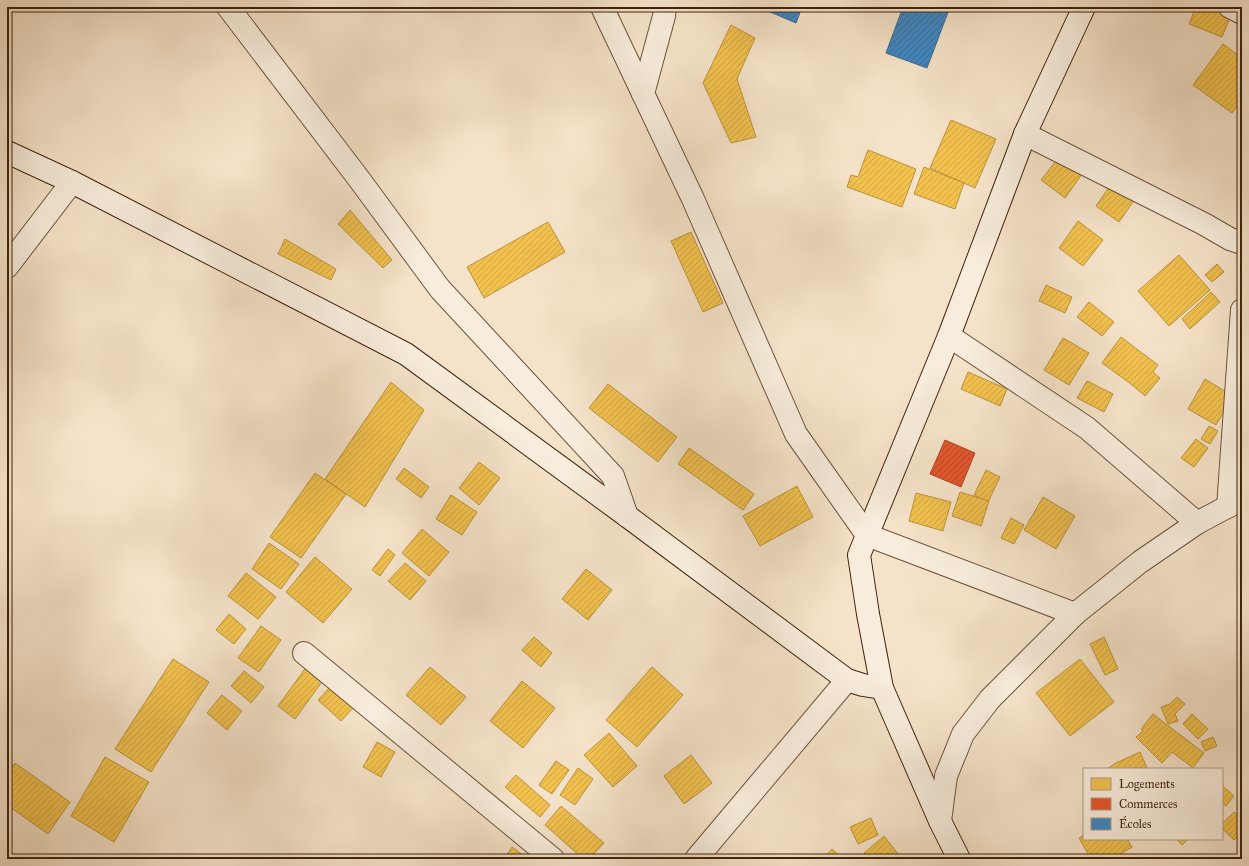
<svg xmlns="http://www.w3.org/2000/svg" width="1249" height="866" font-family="'IM FELL Great Primer',serif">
	<defs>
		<pattern id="homes-hatch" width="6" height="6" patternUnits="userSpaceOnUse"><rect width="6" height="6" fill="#f2c14e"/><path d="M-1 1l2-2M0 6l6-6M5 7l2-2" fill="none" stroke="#d1a643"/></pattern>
		<pattern id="shops-hatch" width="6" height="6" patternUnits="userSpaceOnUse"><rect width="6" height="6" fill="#e4572e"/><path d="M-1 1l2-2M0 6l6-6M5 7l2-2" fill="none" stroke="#ba4826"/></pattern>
		<pattern id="schools-hatch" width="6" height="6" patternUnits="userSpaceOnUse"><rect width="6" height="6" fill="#3f88c5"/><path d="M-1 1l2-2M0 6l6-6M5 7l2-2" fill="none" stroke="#366f9e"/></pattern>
	</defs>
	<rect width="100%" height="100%" fill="#f5e3c9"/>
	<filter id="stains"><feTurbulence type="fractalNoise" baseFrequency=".005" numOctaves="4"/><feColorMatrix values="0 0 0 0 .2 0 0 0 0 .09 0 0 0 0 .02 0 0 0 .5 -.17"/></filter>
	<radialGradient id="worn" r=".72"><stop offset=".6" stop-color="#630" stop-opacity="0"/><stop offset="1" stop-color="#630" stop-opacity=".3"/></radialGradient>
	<!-- homes -->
	<g fill="url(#homes-hatch)" stroke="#bc923a">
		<polygon points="1196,7 1211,7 1231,15 1222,37 1189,24"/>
		<polygon points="731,25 755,38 737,79 756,137 731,143 703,83"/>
		<polygon points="1223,44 1242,58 1242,100 1232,113 1193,85"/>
		<polygon points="951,120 996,139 975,188 930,168"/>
		<polygon points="868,150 916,169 902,207 847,187 851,175 858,177"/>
		<polygon points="1059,157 1082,174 1065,198 1041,180"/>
		<polygon points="924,167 964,183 955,209 914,194"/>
		<polygon points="1112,183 1135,199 1119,222 1096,206"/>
		<polygon points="350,210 392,260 383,268 338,224"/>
		<polygon points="1078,221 1103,240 1083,266 1059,248"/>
		<polygon points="548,222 565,252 484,298 467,267"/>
		<polygon points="691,232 723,303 703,312 671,241"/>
		<polygon points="285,239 336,269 331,280 278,254"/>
		<polygon points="1179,255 1210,290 1169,326 1138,291"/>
		<polygon points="1217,264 1224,272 1212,282 1205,275"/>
		<polygon points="1046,285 1072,297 1065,313 1039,301"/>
		<polygon points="1211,292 1220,302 1190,329 1182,319"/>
		<polygon points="1089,302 1114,322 1102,336 1077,317"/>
		<polygon points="1121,337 1158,365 1153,372 1160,378 1145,396 1131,384 1102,363"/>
		<polygon points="1063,338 1089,353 1069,385 1044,370"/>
		<polygon points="968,372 1007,389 1000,406 961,389"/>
		<polygon points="1205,379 1233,396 1216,425 1188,409"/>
		<polygon points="1087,381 1113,394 1104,412 1077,398"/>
		<polygon points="391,382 424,410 365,507 325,479"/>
		<polygon points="608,384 677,437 658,462 589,408"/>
		<polygon points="1209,426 1218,431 1210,444 1201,439"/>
		<polygon points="1196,439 1208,448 1194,467 1181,458"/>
		<polygon points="689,448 754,494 743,510 678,464"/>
		<polygon points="479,462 500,478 479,505 459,488"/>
		<polygon points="404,468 429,487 421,498 396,479"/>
		<polygon points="986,470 1000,477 988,502 974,495"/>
		<polygon points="315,473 346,494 301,558 270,537"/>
		<polygon points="797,486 813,517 760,546 743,516"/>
		<polygon points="960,492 989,501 981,526 952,516"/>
		<polygon points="916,493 951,502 943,531 909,521"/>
		<polygon points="451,495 477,512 462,535 436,519"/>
		<polygon points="1043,497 1075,516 1056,549 1024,530"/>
		<polygon points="1011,518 1024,525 1014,544 1001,538"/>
		<polygon points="422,529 449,552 429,576 402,553"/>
		<polygon points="269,543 299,564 281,589 252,569"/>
		<polygon points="388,549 395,555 380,576 372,570"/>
		<polygon points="315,557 352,589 323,623 286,592"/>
		<polygon points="405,563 426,581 410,600 388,581"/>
		<polygon points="586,569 612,590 588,620 562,599"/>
		<polygon points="246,573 276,597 258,619 228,596"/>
		<polygon points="229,614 246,629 234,644 216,630"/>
		<polygon points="261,626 281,640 259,672 238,658"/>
		<polygon points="534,637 552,653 541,667 522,650"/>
		<polygon points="1104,637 1118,669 1105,675 1090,644"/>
		<polygon points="173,659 209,682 151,772 115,749"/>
		<polygon points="1080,659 1114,702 1070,736 1036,693"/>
		<polygon points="307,666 324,679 295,719 278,706"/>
		<polygon points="430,667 466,697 441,725 406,695"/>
		<polygon points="652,667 683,695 637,747 606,720"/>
		<polygon points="244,671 264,687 251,703 231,686"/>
		<polygon points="522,681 555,708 523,748 490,721"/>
		<polygon points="330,687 353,708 341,721 318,700"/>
		<polygon points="222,695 242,711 227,730 207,713"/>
		<polygon points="1177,697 1185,704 1175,714 1178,721 1168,724 1161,707 1170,704"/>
		<polygon points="1153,714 1204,753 1193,768 1172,752 1162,763 1136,737 1143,731 1141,729"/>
		<polygon points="1192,714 1208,729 1198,739 1183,724"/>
		<polygon points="609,733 637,766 613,787 584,755"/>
		<polygon points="1213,737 1217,746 1205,751 1201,742"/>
		<polygon points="377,742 395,752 381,777 363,767"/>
		<polygon points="1140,752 1147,768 1107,769 1116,763"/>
		<polygon points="691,755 712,783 684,804 664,776"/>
		<polygon points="105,757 149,782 114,842 71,816"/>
		<polygon points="556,761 569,770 552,794 539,785"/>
		<polygon points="15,763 70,802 48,834 7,805 7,774"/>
		<polygon points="578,768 593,779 575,805 560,795"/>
		<polygon points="516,775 550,805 540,817 505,787"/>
		<polygon points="1223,786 1234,796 1226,806 1222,803 1222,787"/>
		<polygon points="561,806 604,843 589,859 583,859 545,825"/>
		<polygon points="1234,812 1242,820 1242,832 1234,840 1222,828 1222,824"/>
		<polygon points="871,818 878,835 858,844 850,827"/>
		<polygon points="1084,835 1084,839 1127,839 1132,847 1112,859 1091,859 1079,838"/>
		<polygon points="884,836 899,855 893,859 869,859 864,853"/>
		<polygon points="1176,839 1188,839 1182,845"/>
		<polygon points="512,847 528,859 504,859"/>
		<polygon points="832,849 843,859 823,859"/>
	</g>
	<!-- shops -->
	<polygon fill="url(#shops-hatch)" stroke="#b24724" points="945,440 975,453 961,487 930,474"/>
	<!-- schools -->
	<g fill="url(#schools-hatch)" stroke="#3f6a8e">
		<polygon points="762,7 802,7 796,23 761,8"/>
		<polygon points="903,7 950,7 927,68 886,53"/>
	</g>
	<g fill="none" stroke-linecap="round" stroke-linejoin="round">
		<defs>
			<g id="street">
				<polyline points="228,7 359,179 440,289 613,476 627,516"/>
				<polyline points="602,7 693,199 796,434 867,535 1075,614"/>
				<polyline points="1230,7 1242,13"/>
				<polyline points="643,94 664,16 665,7"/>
				<polyline points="1025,134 1204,224 1230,239 1242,243"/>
				<polyline points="7,267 72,182"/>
				<polyline points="949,336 1087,428 1197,523"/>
				<polyline points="1228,507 1242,310"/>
				<polyline points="304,653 553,859"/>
				<polyline points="940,821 946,776 963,734 990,699 1075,614 1140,562 1197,523 1242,499"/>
				<polyline points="696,859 847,680"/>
			</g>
			<g id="secondary">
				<polyline points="7,152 72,182 406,354 627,516 847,680 863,685 882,688"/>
				<polyline points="959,859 940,821 882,688 868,614 859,555 949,336 1025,134 1084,7"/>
			</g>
		</defs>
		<!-- street casing -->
		<use href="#street" stroke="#6c533b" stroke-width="24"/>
		<!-- secondary casing -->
		<use href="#secondary" stroke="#3f230c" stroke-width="24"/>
		<!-- street -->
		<use href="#street" stroke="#f8eddc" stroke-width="22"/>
		<!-- secondary -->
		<use href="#secondary" stroke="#f8eddc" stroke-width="22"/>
	</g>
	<!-- margin -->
	<rect width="1249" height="866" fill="none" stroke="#f5e3c9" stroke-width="24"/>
	<rect x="8" y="8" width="1233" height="850" fill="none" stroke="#3f230c" stroke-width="2"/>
	<rect x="12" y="12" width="1225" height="842" fill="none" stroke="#3f230c"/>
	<!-- legend -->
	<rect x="1083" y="768" width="140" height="72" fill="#f8eddc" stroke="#ae9c89"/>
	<rect x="1091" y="778" width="20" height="12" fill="#f2c14e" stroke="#ae9c89"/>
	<text x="1119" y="788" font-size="12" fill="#3f230c">Logements</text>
	<rect x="1091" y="798" width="20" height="12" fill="#e4572e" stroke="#ae9c89"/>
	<text x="1119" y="808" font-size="12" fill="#3f230c">Commerces</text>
	<rect x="1091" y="818" width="20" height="12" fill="#3f88c5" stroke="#ae9c89"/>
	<text x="1119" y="828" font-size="12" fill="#3f230c">Écoles</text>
	<rect width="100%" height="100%" filter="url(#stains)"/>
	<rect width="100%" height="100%" fill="url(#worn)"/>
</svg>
